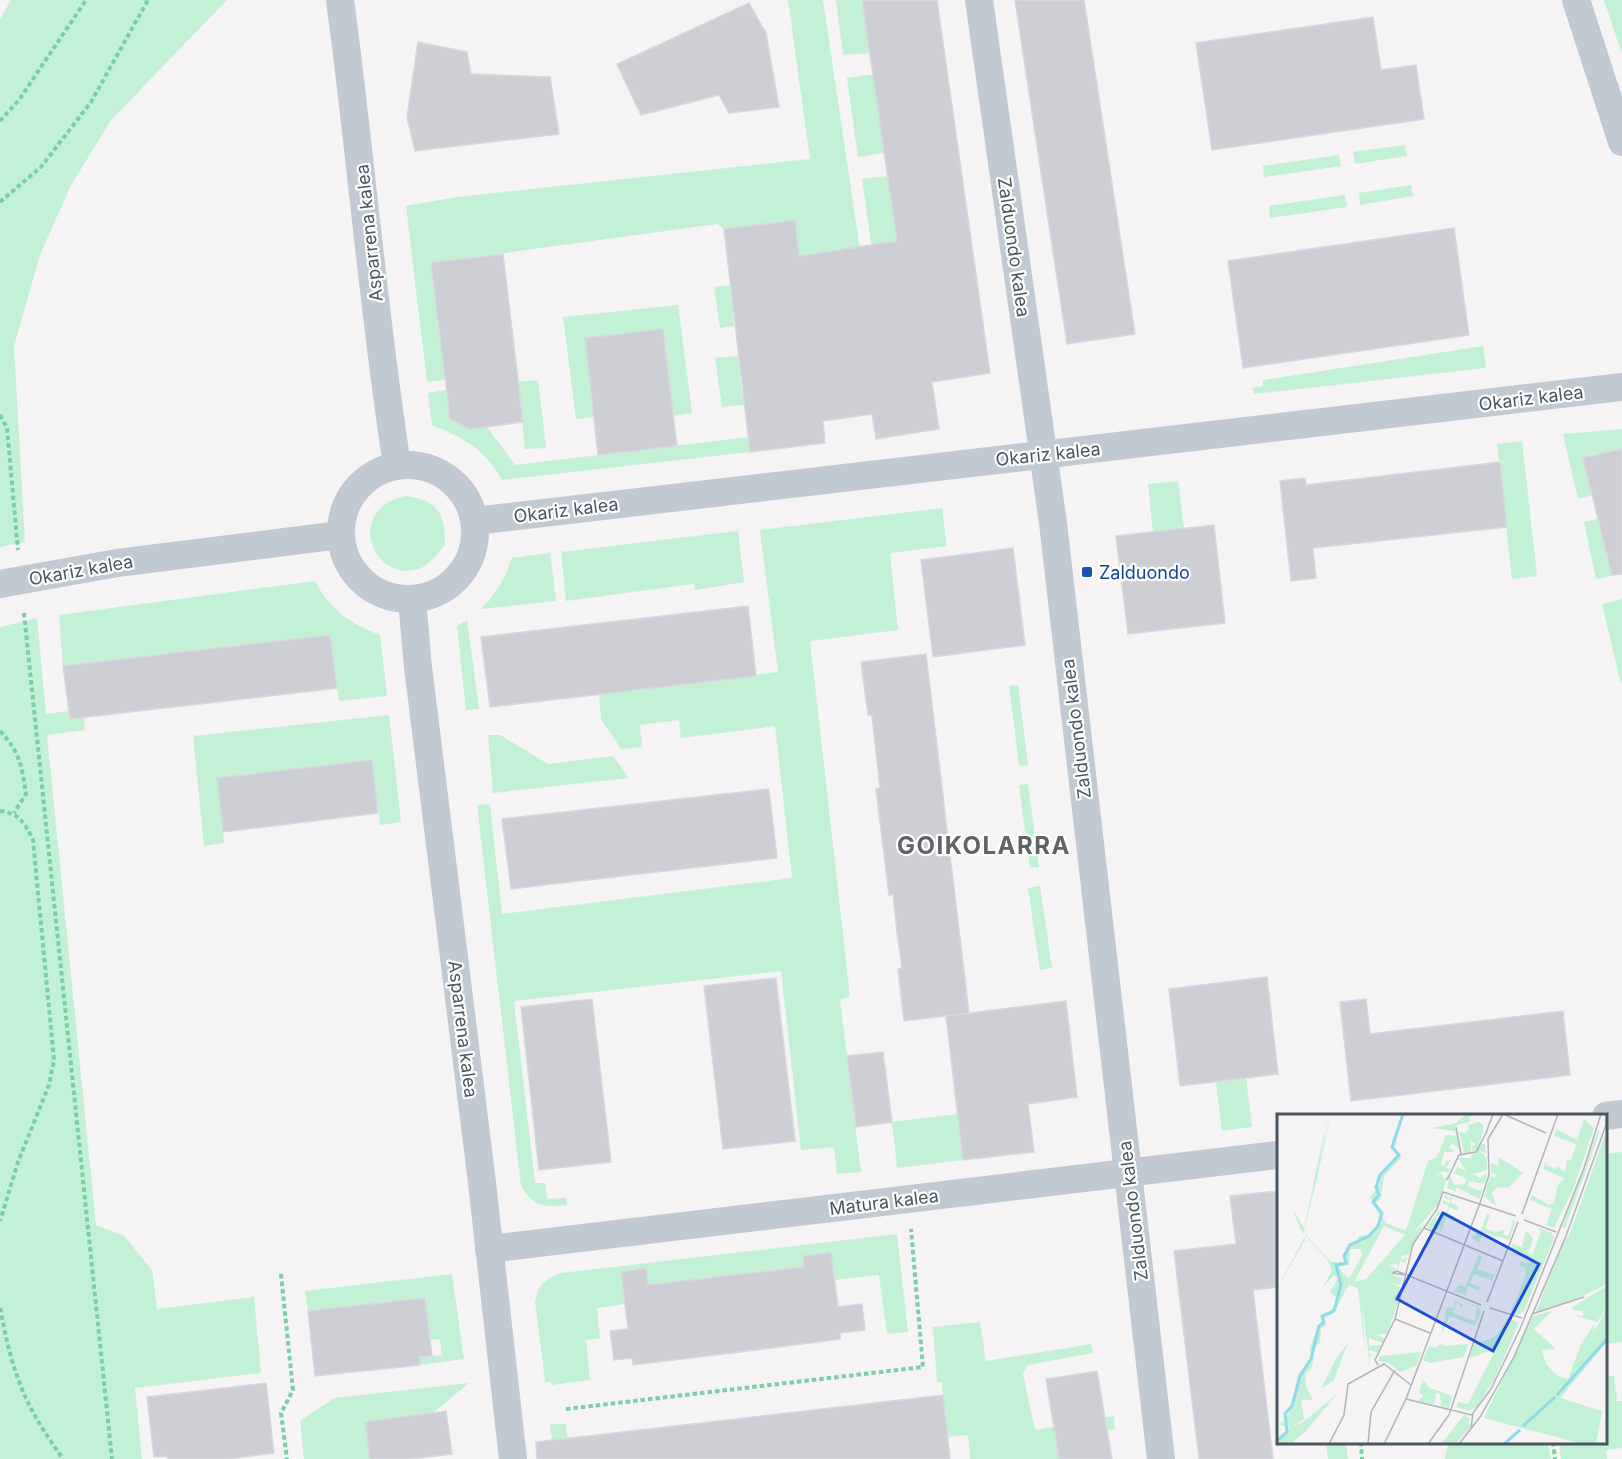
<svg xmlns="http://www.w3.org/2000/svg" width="1622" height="1459" font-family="Inter,sans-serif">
	<rect width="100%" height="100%" fill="#f5f3f3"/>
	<!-- green -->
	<g fill="#c3f1d5">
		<polygon points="11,0 227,0 111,120 70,187 40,255 14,346 25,542 0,547 0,20"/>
		<polygon points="788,0 823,0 863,270 848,248 836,250 819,397 722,407 715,358 738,356 742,394 814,386 795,220 724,229 717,224 432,263 445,380 427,382 406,206 457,197 810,159"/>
		<polygon points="836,0 862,0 870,53 843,55"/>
		<polygon points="1604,0 1622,0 1622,54"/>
		<polygon points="882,73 874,81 884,153 858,157 847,78"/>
		<polygon points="1405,145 1407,156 1355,164 1353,152"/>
		<polygon points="1339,155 1341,166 1264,177 1263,166"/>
		<polygon points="897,175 889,183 898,248 878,293 862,179"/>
		<polygon points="1411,185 1413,196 1360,205 1359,193"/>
		<polygon points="1345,195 1347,207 1270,218 1269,206"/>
		<polygon points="730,285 734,326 720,328 714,287"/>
		<polygon points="678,305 692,413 673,416 663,329 585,338 594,417 576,419 563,317"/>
		<polygon points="1483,346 1486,368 1254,394 1252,388 1263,386 1263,380"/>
		<polygon points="538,380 546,448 525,449 518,382"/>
		<path d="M446,390L450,419L471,429L487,427L515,465L749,437L750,452L502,480C485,449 464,438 432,425L428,393Z"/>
		<polygon points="1622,429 1622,449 1583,458 1592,495 1578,499 1563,434"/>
		<polygon points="1522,441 1537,576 1512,579 1497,444"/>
		<polygon points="1178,481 1184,529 1153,532 1148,484"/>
		<path d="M405,496C438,500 445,513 445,545C438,553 430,564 421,568C375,586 342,511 405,496Z"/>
		<path d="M942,508L947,546L890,553L898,630L810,641L850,996L840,1000L861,1172L837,1174L834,1147L801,1150L781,971L514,1001L535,1183H545L547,1199L566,1198L567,1205C544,1208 534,1207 521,1186L477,805L490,804L502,914L792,878L775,726L681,738L679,720L640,725L642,747L621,749L601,719L599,694L778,672L760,530Z"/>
		<polygon points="1622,513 1604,543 1612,576 1596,579 1584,522"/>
		<polygon points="738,531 744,582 695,590 694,584 566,601 561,552"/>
		<path d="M550,553L556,601L481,609C497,593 505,578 512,558Z"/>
		<path d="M315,581C331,611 349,623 380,635L387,696L339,701L330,635L63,666L59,615Z"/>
		<polygon points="1622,599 1622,683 1621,684 1602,604"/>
		<polygon points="37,618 46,714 69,711 70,719 84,717 85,730 47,735 96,1225 124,1236 152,1270 157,1309 254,1297 261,1373 135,1388 142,1459 0,1459 0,627"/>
		<polygon points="467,620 479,709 466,710 457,626"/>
		<polygon points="1018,685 1028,765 1019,766 1009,686"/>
		<polygon points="389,715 401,822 380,825 372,760 223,832 224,843 204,846 193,736"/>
		<polygon points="488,735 500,735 548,764 613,756 629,778 493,793"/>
		<polygon points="1028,784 1039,867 1030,868 1019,785"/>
		<polygon points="1040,886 1052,968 1040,970 1028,888"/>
		<polygon points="1246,1078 1252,1127 1222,1131 1216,1082"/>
		<polygon points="958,1114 963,1160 897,1168 892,1122"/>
		<polygon points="1622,1152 1622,1342 1606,1344 1606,1154"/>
		<path d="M897,1234L908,1332L887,1334L879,1275L834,1280L831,1252L803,1256L804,1267L648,1285L646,1268L621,1271L625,1304L597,1308L600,1338L586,1340L590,1380L552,1385L551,1382H545L535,1302C538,1285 546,1278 561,1273Z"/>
		<polygon points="452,1274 464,1359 420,1365 419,1357 442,1355 440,1339 430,1340 425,1298 308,1311 305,1291"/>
		<polygon points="980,1322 986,1361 1091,1344 1093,1353 1028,1365 1023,1374 1035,1430 1114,1416 1115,1429 1056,1439 1059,1459 970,1459 968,1435 947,1437 942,1382 937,1382 933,1327"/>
		<polygon points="1606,1376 1614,1376 1617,1401 1622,1401 1622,1448 1606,1450 1607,1459 1561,1459 1559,1443 1606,1442"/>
		<polygon points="469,1383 433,1413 365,1422 370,1459 304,1459 300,1421 334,1398"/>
		<polygon points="550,1424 566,1424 570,1459 554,1459"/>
		<polygon points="1449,1442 1548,1443 1551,1459 1445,1459"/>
		<polygon points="1326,1443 1346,1443 1348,1459 1328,1459"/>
	</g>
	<!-- building -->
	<g fill="#cdcfd5" stroke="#d7d9de" stroke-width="1.5">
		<polygon points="862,0 937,0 990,373 932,382 939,429 876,439 872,414 823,421 825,443 750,452 724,229 795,220 799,256 897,241"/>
		<polygon points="1015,0 1084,0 1135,334 1067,344"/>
		<polygon points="749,3 766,33 779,107 729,113 719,95 641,115 617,64"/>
		<polygon points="1373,17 1381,70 1416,65 1424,119 1212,150 1196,43"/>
		<polygon points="418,42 467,52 471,74 550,77 559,134 415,151 407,117"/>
		<polygon points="1454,228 1469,335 1243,368 1228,261"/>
		<polygon points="503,254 523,422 470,429 450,419 431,263"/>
		<polygon points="663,329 677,446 598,455 585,338"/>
		<polygon points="1622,449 1622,574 1612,575 1583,458"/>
		<polygon points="1500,462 1507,527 1313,548 1316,578 1291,581 1280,481 1305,478 1306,485"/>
		<polygon points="1214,525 1225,623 1128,634 1116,536"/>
		<polygon points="1013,548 1025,645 933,657 921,560"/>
		<polygon points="748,606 756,676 490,707 481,637"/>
		<polygon points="330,635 337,688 70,719 63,666"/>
		<polygon points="926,654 969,1013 904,1021 898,969 902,968 897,932 893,894 889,895 876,789 880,788 876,752 872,715 868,715 861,662"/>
		<polygon points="372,760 378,813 223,832 217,778"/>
		<polygon points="769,789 777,858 511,889 502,819"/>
		<polygon points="1267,977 1278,1074 1180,1086 1169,989"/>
		<polygon points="776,978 795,1141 723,1149 704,986"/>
		<polygon points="592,999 611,1162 539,1170 521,1007"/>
		<polygon points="1366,999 1370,1034 1563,1011 1570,1075 1351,1101 1340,1002"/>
		<polygon points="1066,1001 1077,1097 1028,1104 1034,1152 963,1160 946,1016"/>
		<polygon points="883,1052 892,1122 856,1127 847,1056"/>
		<polygon points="1278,1191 1278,1287 1253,1290 1273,1459 1199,1459 1174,1251 1236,1244 1230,1196"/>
		<polygon points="831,1252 838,1307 862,1304 865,1330 840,1333 840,1339 740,1352 633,1365 632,1358 614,1360 610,1331 628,1329 621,1272 646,1268 648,1285 804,1267 803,1256"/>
		<polygon points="425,1298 432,1356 419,1357 420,1365 315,1376 308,1311"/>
		<polygon points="1097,1371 1112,1459 1059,1459 1046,1379"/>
		<polygon points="266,1383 274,1453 228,1459 167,1459 167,1456 154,1457 147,1397"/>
		<polygon points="943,1395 950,1459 537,1459 536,1442"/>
		<polygon points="446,1411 452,1454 410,1459 370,1459 365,1422"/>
	</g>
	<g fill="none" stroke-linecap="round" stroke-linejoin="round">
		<!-- path -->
		<g stroke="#7ad0a6" stroke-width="4" stroke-dasharray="4.5 3" stroke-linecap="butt">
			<polyline points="0,121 19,100 86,0"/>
			<polyline points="0,202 41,167 91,102 148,0"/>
			<polyline points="0,415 7,428 18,550"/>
			<polyline points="24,613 112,1459"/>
			<path d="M0,731C20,752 22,767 26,794L14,813"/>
			<path d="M0,811C19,813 25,823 33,840L54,1060L49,1085L18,1162L0,1221"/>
			<polyline points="281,1274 293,1390 281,1413 287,1459"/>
			<path d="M0,1308C5,1333 10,1358 19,1381C28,1408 47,1436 63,1459"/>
			<polyline points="566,1409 923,1367 911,1229"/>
			<polyline points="1361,1442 1362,1459"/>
			<polyline points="1553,1442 1555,1459"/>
		</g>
		<!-- street -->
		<g stroke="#c1cad2" stroke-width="28">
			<path d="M340,0C361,155 373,311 397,465"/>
			<polyline points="979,0 1053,523 1161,1459"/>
			<polyline points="1576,0 1622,142"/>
			<circle cx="408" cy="532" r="67"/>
			<polyline points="475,521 1622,387"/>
			<polyline points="0,584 117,563 340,535"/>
			<polyline points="412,600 418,667 482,1183 513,1459"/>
			<polyline points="1606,1116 1622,1114"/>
			<polyline points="489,1249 1278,1155"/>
		</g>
	</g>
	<!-- markers -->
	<rect fill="#1a4fb4" stroke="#fff" stroke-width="2" x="1081" y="566" width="12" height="12" rx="3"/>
	<g text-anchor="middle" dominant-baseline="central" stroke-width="4.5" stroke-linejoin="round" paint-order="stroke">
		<!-- street labels -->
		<g font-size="18" fill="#4a5661" stroke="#fff">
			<text transform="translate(369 233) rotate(-96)">Asparrena kalea</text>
			<text transform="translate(1014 247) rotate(82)">Zalduondo kalea</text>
			<text transform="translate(1531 398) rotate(-7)">Okariz kalea</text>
			<text transform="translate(1048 454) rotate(-6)">Okariz kalea</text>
			<text transform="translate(566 510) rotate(-7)">Okariz kalea</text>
			<text transform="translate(81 570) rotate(-10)">Okariz kalea</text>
			<text transform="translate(1076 729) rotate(-97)">Zalduondo kalea</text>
			<text transform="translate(463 1029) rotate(83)">Asparrena kalea</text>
			<text transform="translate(884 1202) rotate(-7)">Matura kalea</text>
			<text transform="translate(1133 1211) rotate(-97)">Zalduondo kalea</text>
		</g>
		<!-- transit labels -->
		<g font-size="18" fill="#164399" stroke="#fff" text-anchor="start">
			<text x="1099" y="572">Zalduondo</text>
		</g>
		<!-- district labels -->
		<g font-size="24" font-weight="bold" letter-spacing="1.5" fill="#5f6368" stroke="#fff">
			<text x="984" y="845">GOIKOLARRA</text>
		</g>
	</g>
	<!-- overview -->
	<g transform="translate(1277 1114)">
		<rect width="330" height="330" fill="#f5f3f3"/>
		<path d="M51,0L43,44L54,0L28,120L54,148H67L72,131L78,130L82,122L94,121L98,116L103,103L93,84L103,69L102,60L120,41L114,33L125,0L118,34L124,44L107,62L104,85L99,88L109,109L129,117L151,47L160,43L169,21L180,22L178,17L155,14L179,9L189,0H197L192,3L194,7L178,12L183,36L175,29L172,33L177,38H167L164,51L167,52L170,46H174L169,54H173L171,59L166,57L159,62L165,60L167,65L171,60L162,89L136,119L148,109L131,141L124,142V145L130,144L128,149L123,147L121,156L126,158L120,156L121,150L112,151L119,155L117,162L125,164L123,171L114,169L123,173L120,191L110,220H100L108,225L106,229L92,224V232L105,231L100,239L92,236V240L99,241L93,242V251L84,184L90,250L81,175L72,170L56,200L47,204L49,211L44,215L43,229L38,233L35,253L28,260L29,273L36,286H24L27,305L13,314L26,308L60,280L29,317L13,330H0V324L13,314L0,310L6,308L14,295L21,261L34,243L33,233L41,213L46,211L45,202L52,199L61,185L53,178L61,164L57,161L45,174L55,157L52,148L28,126L0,175L27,124L33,131L53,148L28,121L40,63L26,120L16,98L0,89L18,99L27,114ZM107,112L128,121L89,165L77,168ZM73,135H83L86,140L72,165L61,153L72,151ZM307,5L317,14L296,76L277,114L269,111L275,95L253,86L255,81L272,91L277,89L281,71L287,64L266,55L269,47L270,52L279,55L280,52L288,58L290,45L294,46L299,30L277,22L280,15L300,26ZM201,8L206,10V18L200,35L196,38L195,32L199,31L194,27V39H187L182,18L189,19L190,15L193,18L191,11L182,14ZM330,15V170L295,187L259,198L286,129L292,122ZM321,16L323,17L288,114L285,113ZM204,30H208L209,39L202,37L210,44V56L196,60L203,64L210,59L209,66L208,70L192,67L190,72L203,77L206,74L202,85L179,73V78L170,74L173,61L177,71L188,70L189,64L176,59L181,53L189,57L181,44H193ZM222,43L246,59L232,73L219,74L215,79L219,92L207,82L213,62L218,64L220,60L214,59V49L221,52ZM168,80L173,85L176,81L174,89L181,92L182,97L173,93L170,99L178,103L175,106L169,103L166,113L162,120L164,112L159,118L150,113L157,103L164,106V103L158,102L161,96L166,100L170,97L172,92L165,89L166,86L172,90L174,86L167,84ZM210,100L213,101L208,114L219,118L228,115L226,120L231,122L236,108L232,107L236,106L238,109L232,126L206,118L202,129L194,123L199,120L195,117L204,116ZM259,113L275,119L277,124L247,197L241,201L233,199L249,161L248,154L242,152L244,147L252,150L253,144L232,140H239L240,137L234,134L239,122L236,130L245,133L249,117L256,124L252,137L247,134L255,142L264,117ZM202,140L205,143L201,155L217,161L222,149L213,174L215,167L197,160L193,169L203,173L202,177L191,172L188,181L176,177L183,171L188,173ZM330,172V228L283,284L325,297L319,330H306L207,304L256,202L275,197L257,215L279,235L265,236L269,250L281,262L291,265L304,230L318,209L316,217L321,211L329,195L320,208L296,201L306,202V197L295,196L297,192ZM178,187L186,190L185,193L180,188L176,199L198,207L200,193L185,187L201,192L204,198L198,212L173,202L164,222L170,193L176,194ZM231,204L242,209L218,264L200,293L192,297L180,293L181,288L191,290L219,235L192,244L197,230L218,223ZM71,229L57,266L44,275L60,243ZM163,230L169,232L191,230L187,243L153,249L146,246L152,232L159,234ZM144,238L140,251L123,258L112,249L101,247L103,242ZM146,266L153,274L175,282L172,294L164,292L163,280L159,279L157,290L141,287L147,281L142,278ZM187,301L192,304L193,313L179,330H164Z" fill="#c3f1d5" fill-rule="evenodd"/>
		<path fill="none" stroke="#90daee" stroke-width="3" d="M280,281L330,225M246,312L278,283M0,327L10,318L8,300L15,292L23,262L34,245L42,212L47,208L45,202L57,197L64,171L59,151L69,149L67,142L73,131L92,122L101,112L105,99L96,88L102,81L99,73L103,61L122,41L115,33L126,0M227,330L243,316"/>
		<path fill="none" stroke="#b1b4b9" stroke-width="1.5" d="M226,0L269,19M179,13L184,40M209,19L216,0M170,66L182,41L199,38L209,19M245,100L281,0M247,106L279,118M147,114L226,147M127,161L116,159L120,157L204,191M210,188L241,108M213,194L245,204M255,200L307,183M118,205L153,219M101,251L98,246L118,205L136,130L160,95L166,78L239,102M129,285L195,301M194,315L196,299L214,275L243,215L307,54L324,0M52,330L67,301L71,270L107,250L134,271M91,330L94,298L118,256M107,330L129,285L203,89L212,61L211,25L226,0M151,330L172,301L207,197M182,330L203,303L237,243L289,122L329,11V0"/>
		<path fill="#1d4ed8" fill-opacity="0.15" stroke="#1d4ed8" stroke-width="3" d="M166,99L262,150L216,237L120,185Z"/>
		<rect width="330" height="330" fill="none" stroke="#4a5661" stroke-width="3"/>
	</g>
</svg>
